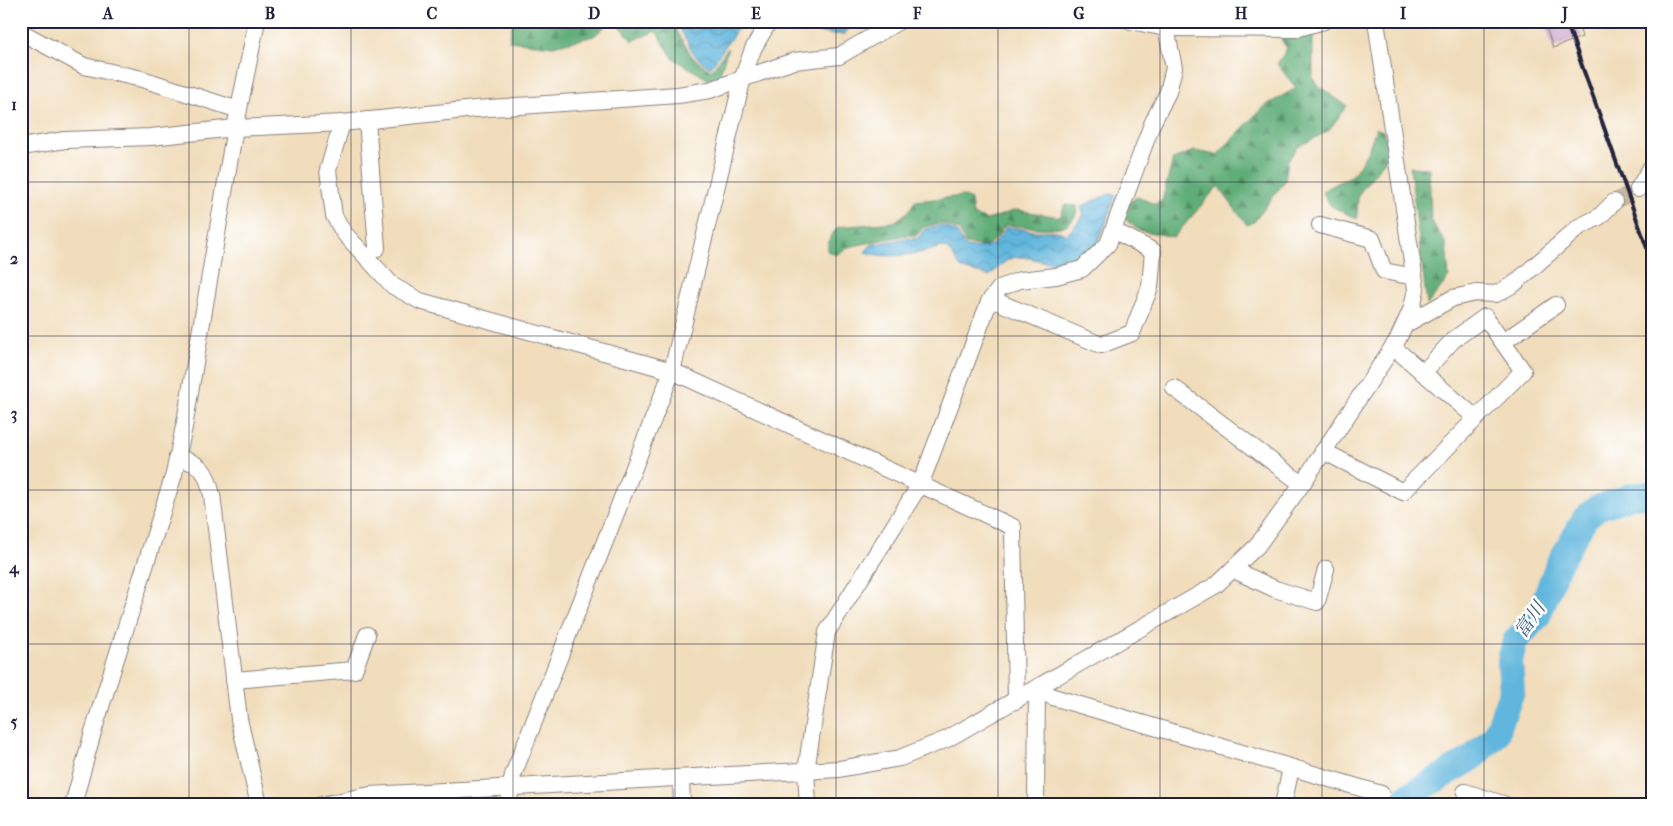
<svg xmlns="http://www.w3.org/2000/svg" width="1673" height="826" font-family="'IM FELL French Canon','Noto Serif JP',serif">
	<defs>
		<pattern id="forest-firs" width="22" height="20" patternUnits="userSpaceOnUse" patternTransform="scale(1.25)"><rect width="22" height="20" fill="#60ad78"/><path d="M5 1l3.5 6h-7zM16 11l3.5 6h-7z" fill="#4f8c64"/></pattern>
		<pattern id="water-waves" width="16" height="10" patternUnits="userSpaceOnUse" patternTransform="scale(1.25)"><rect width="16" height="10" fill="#61b6dd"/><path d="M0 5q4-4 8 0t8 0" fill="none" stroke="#5094b4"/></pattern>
	</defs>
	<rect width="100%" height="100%" fill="#fff"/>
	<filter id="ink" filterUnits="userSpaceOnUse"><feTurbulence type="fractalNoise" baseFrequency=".02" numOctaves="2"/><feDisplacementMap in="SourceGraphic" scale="10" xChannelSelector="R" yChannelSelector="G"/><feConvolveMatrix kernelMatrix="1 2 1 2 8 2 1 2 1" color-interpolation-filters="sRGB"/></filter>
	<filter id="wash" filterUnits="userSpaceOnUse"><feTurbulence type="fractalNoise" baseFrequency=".0096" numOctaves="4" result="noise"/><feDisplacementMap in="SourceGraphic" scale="20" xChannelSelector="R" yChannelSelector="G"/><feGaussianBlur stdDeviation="1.12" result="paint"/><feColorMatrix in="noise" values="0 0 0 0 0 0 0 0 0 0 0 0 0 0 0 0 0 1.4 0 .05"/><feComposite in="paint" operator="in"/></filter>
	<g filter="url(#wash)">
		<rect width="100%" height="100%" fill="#f1ddbc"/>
		<!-- forest -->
		<g fill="url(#forest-firs)" stroke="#41685a">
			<polygon points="513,21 671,21 693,58 711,71 728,48 719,76 709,80 673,58 656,31 632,41 623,29 610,22 594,36 553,46 509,41"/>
			<polygon points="1313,31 1313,79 1320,87 1347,106 1328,131 1298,147 1288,160 1285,181 1254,222 1247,225 1218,186 1174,237 1138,230 1124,218 1129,202 1137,197 1155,204 1162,201 1173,159 1194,151 1217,155 1263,107 1296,88 1277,64 1287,48 1280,38 1294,38"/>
			<polygon points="1376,128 1383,131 1388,144 1386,159 1358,195 1357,219 1331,206 1322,191 1353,175 1368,151"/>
			<polygon points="1410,167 1429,168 1431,221 1446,244 1449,277 1427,305"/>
			<path d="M963,196L971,200L973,215L987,220L1016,210L1060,217L1065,205L1077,206C1078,240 1025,225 1005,225L997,238L985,247L966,244L959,230L941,223L924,227L916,236L907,235L848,247L836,255L827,251L830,237L838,227L894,222L908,212L915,201Z"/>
		</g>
		<!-- water -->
		<g fill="url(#water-waves)" stroke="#426c8c">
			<polygon points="676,21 743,21 710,68 695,56"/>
			<path d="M792,21H853L845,34C826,36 808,31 792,21Z"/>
			<path d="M1110,194L1116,195C1108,213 1103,241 1088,254C1065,274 1041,257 1017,257C1007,257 996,270 989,276L962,269L948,249L942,247C918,254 889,260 865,252L871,245L906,238L917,239L925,229L941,225L956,231L966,247C989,249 994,248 1006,227C1017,227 1025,230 1035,231C1048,232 1056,228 1067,235L1084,215L1081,206Z"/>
		</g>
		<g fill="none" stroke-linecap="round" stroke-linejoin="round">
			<!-- river -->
			<polyline stroke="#61b6dd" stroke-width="26" points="1393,805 1471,759 1496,735 1512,691 1510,661 1515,641 1538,616 1558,565 1585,518 1597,508 1631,496 1652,494"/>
		</g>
		<g id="blocks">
			<!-- building -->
			<polygon fill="#cda7cb" points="1562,21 1577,21 1582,37 1553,48 1546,27"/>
		</g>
	</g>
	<g filter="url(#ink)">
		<use href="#blocks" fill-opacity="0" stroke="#8a807c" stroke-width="1"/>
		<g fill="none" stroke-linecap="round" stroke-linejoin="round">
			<!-- minor-tunnel -->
			<polyline stroke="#c8b8a2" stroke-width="16" stroke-dasharray="16 8" stroke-linecap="butt" points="1614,202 1638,189"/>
			<defs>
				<g id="minor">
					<polyline points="1130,21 1166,28 1295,29 1324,21"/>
					<polyline points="21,32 84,66 142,79 239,110"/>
					<polyline points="367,120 377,248"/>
					<polyline points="342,123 328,170 334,216 344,233 393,286 420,301 672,371 1013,527 1016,701"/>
					<polyline points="21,147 65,140 151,137 235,128 342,123 475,109 678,95 710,90 794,61 839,56 899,21"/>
					<polyline points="1638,189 1652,166"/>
					<polyline points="1320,225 1372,239 1384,271 1414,277"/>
					<polyline points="991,299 1101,345 1132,333 1150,287 1153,251 1113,230"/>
					<polyline points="1406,324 1453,298 1476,293 1496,294 1514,284 1579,227 1599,217 1614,202"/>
					<polyline points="1503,342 1556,305"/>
					<polyline points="1393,347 1476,418"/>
					<polyline points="1174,388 1302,484"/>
					<polyline points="1323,451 1403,492 1523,371 1485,317 1453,340 1423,373"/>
					<path d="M177,457C202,465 206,469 212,495L239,719L259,805"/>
					<polyline points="1234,570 1275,589 1317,602 1326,569"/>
					<polyline points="234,680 354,670 367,635"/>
					<polyline points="681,778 682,805"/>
					<polyline points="1465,792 1506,805"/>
					<polyline points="73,805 93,732 174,474 185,422 235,128 257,21"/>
					<polyline points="321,805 370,795 839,769 900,758 947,739 1216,585 1257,546 1302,484 1398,339 1412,308 1416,289 1376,21"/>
					<polyline points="508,805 513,775 672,371 743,77 753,49 769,21"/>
					<polyline points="808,805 806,771 827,632 921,483 989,302 1000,288 1020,280 1056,276 1082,269 1108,244 1152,124 1168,92 1174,68 1166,28"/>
					<polyline points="1036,805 1037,689 1053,697 1381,794"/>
					<polyline points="1283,805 1291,768"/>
				</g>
			</defs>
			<!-- minor casing -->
			<use href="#minor" stroke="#8a807c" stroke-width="18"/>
			<!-- minor -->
			<use href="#minor" stroke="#fff" stroke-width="16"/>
			<!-- rail -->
			<polyline stroke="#22223b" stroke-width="4" points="1566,21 1652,262"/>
		</g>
	</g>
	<!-- grid -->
	<path fill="none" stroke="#22223b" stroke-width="1" stroke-opacity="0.55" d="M189,21V805M351,21V805M513,21V805M675,21V805M836,21V805M998,21V805M1160,21V805M1322,21V805M1484,21V805M21,182H1652M21,336H1652M21,490H1652M21,644H1652"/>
	<g text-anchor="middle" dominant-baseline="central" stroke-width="5" stroke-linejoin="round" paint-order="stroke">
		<!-- water labels -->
		<g font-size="19" font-style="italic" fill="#3b5d7c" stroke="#fff">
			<text transform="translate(1530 620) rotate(-56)">富川</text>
		</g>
	</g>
	<!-- margin -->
	<rect width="1673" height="826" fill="none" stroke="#fff" stroke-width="55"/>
	<rect x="28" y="28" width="1618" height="770" fill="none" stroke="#22223b" stroke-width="2"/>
	<g font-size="16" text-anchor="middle" font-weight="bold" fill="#22223b">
		<text x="108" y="19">A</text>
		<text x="270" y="19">B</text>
		<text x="432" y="19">C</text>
		<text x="594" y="19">D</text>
		<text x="756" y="19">E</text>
		<text x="917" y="19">F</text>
		<text x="1079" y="19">G</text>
		<text x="1241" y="19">H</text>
		<text x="1403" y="19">I</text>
		<text x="1565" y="19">J</text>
		<text x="14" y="110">1</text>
		<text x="14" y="264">2</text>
		<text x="14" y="419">3</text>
		<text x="14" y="573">4</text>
		<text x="14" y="727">5</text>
	</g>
</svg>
